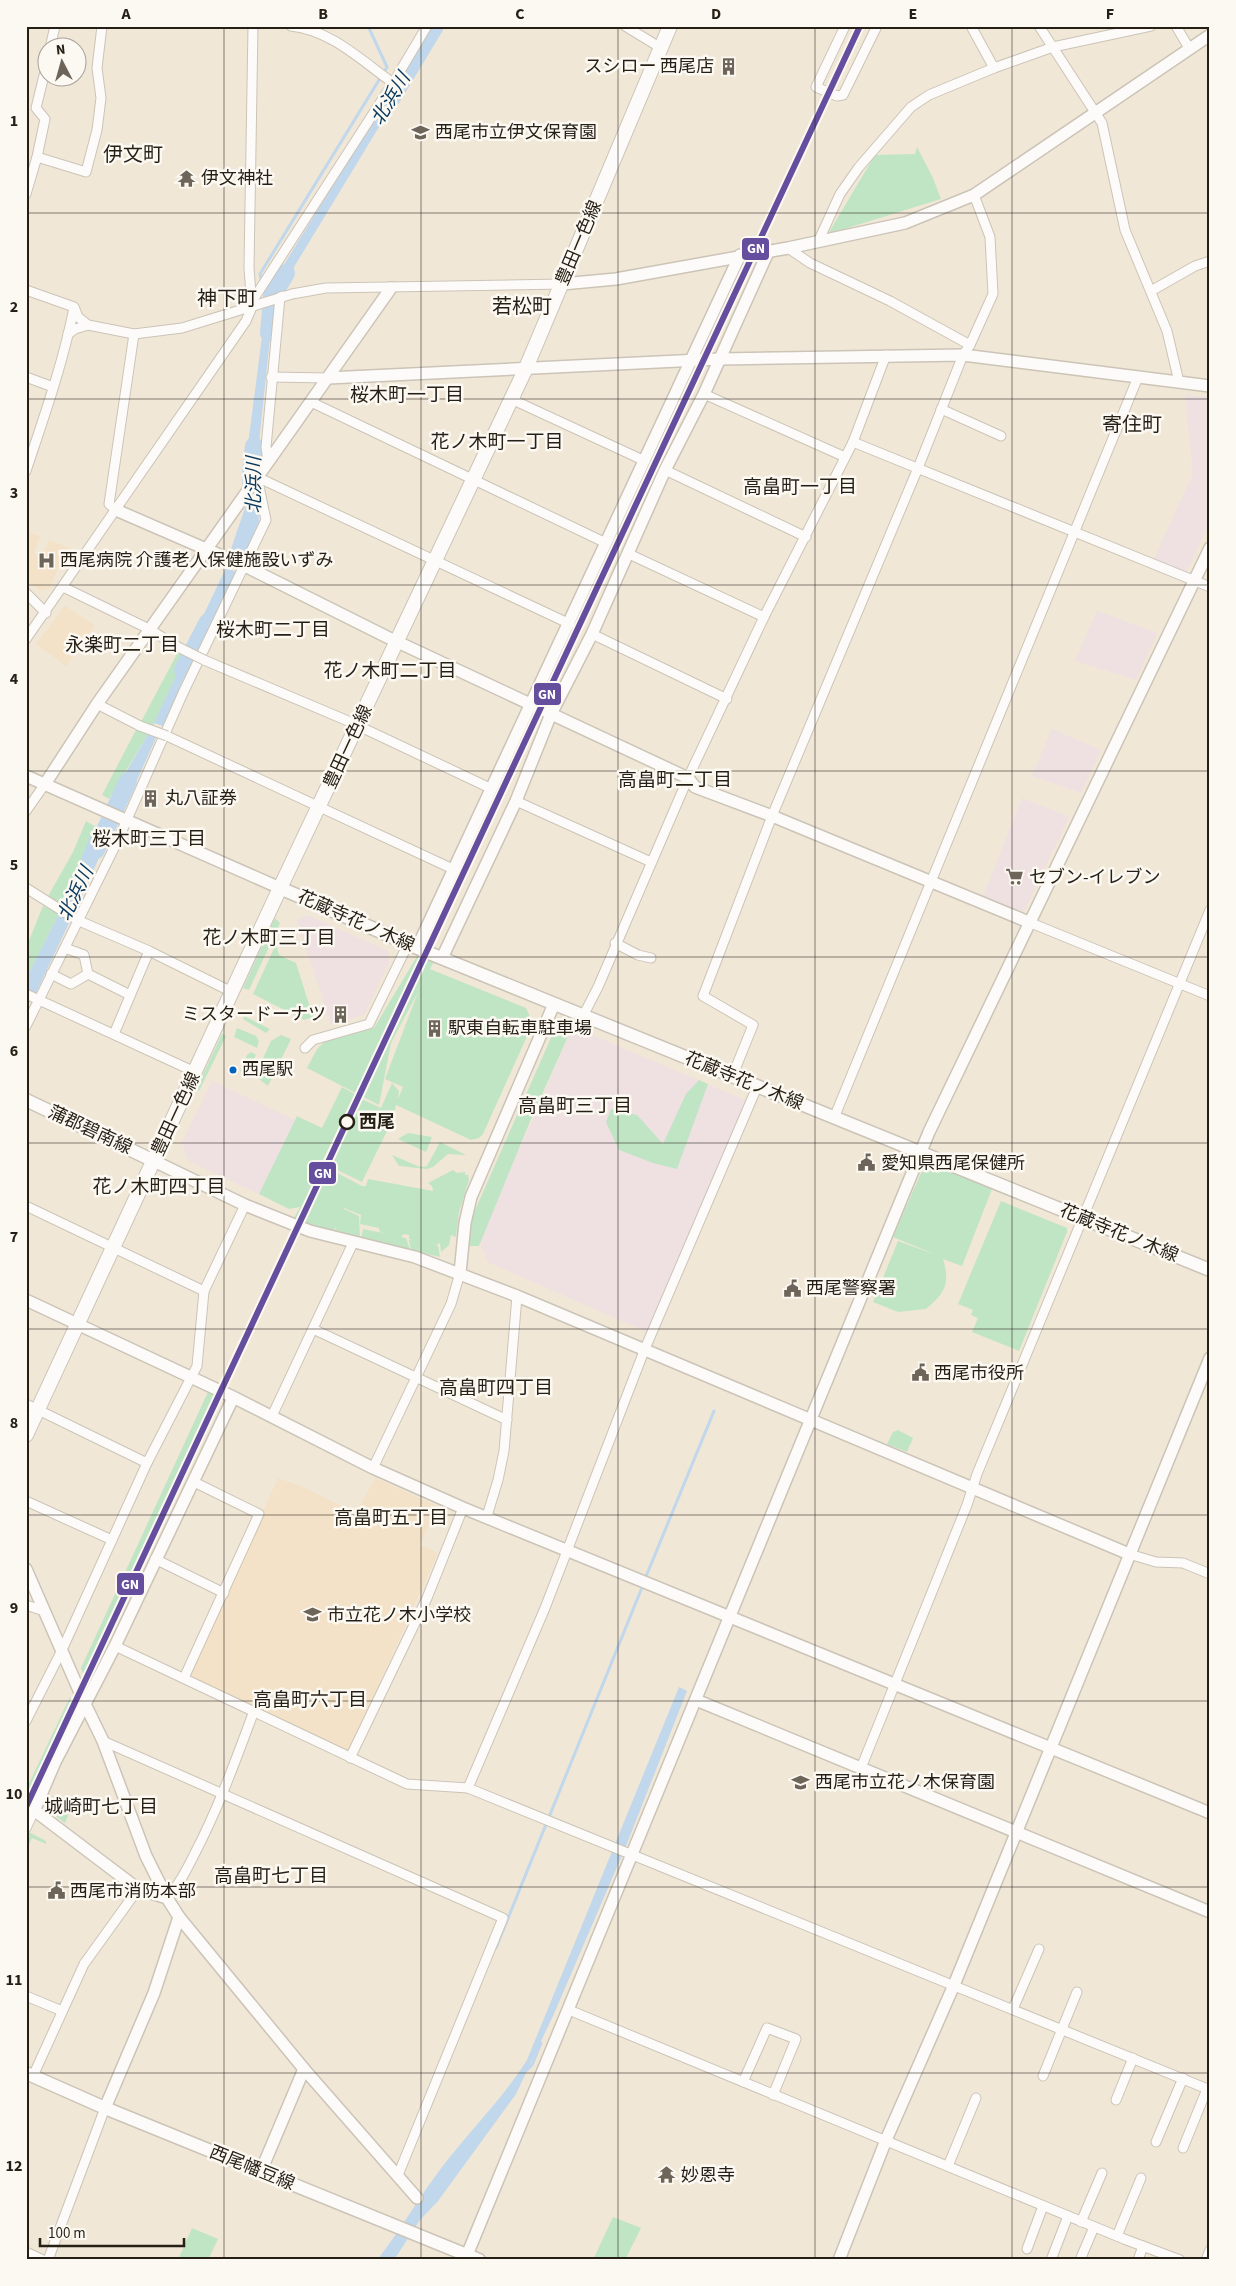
<svg xmlns="http://www.w3.org/2000/svg" width="1236" height="2286" font-family="'Source Sans 3','Noto Sans JP',sans-serif">
	<rect width="100%" height="100%" fill="#f1e7d7"/>
	<!-- commercial -->
	<g fill="#efe0e2">
		<polygon points="1185,395 1210,397 1210,522 1186,573 1154,559 1193,474"/>
		<polygon points="1097,611 1157,633 1136,680 1075,661"/>
		<polygon points="1052,729 1101,750 1081,793 1032,776"/>
		<polygon points="1022,798 1069,817 1022,916 982,899"/>
		<polygon points="307,915 388,951 389,962 364,1015 331,1024 297,921"/>
		<polygon points="573,1027 747,1101 651,1334 488,1262 479,1241"/>
		<polygon points="212,1081 295,1120 259,1194 189,1161 182,1143"/>
	</g>
	<!-- built -->
	<g fill="#f3e2c7">
		<polygon points="26,531 40,536 34,553 42,557 49,540 70,548 64,564 60,563 49,590 44,588 42,591 26,581"/>
		<polygon points="65,606 95,626 66,666 36,644"/>
		<polygon points="278,1478 303,1487 356,1513 375,1478 437,1506 420,1545 438,1553 348,1753 188,1678"/>
	</g>
	<!-- green -->
	<g fill="#c0e5c5">
		<polygon points="917,147 933,178 941,199 828,234 875,155 915,154"/>
		<polygon points="179,650 186,654 152,729 141,722"/>
		<polygon points="137,728 148,734 109,799 102,795"/>
		<polygon points="86,821 96,827 59,907 47,898 73,852"/>
		<polygon points="43,906 59,914 26,979 26,948"/>
		<polygon points="275,918 280,923 249,990 243,988"/>
		<polygon points="276,944 279,955 296,963 313,1017 304,1020 253,994"/>
		<polygon points="419,953 435,959 430,969 526,1008 533,1023 483,1134 479,1138 471,1140 396,1105 392,1121 362,1182 323,1163 355,1096 381,1108 392,1083 399,1091 398,1099 403,1087 385,1079 418,992 391,1043 379,1105 307,1068 317,1049 325,1041 374,1028"/>
		<polygon points="244,1016 270,1029 266,1033 243,1019"/>
		<polygon points="575,1021 531,1119 479,1246 468,1246 473,1215 557,1024"/>
		<polygon points="237,1028 256,1036 259,1041 257,1048 234,1037"/>
		<polygon points="222,1034 226,1036 199,1091 196,1089"/>
		<polygon points="281,1035 291,1039 268,1086 255,1076 271,1041"/>
		<polygon points="251,1052 256,1055 246,1074 240,1071 247,1055"/>
		<polygon points="699,1080 708,1084 677,1169 653,1163 619,1150 606,1122 611,1109 637,1115 663,1144 686,1094"/>
		<polygon points="342,1087 355,1094 306,1195 322,1165 362,1186 366,1186 368,1179 433,1191 432,1186 428,1183 453,1170 457,1173 465,1172 465,1175 468,1175 469,1180 459,1212 456,1237 451,1235 449,1245 441,1252 440,1243 436,1245 438,1246 440,1257 411,1250 409,1240 412,1240 409,1239 409,1235 404,1234 401,1237 406,1238 410,1250 361,1239 363,1229 388,1234 380,1232 379,1228 360,1224 361,1215 344,1208 344,1209 359,1216 360,1238 335,1231 336,1226 333,1232 293,1220 300,1207 289,1209 259,1194 297,1116 322,1128"/>
		<polygon points="408,1133 432,1137 426,1152 398,1139"/>
		<polygon points="440,1142 466,1155 448,1154 433,1167 427,1169 399,1166 392,1155 420,1167 427,1166"/>
		<path d="M934,1165L992,1189L962,1266L943,1259C950,1284 946,1292 926,1309L898,1312L873,1302L898,1241L936,1255L893,1237L921,1173Z"/>
		<polygon points="1001,1201 1067,1228 1067,1232 1019,1351 972,1332 978,1318 971,1315 973,1310 958,1304"/>
		<polygon points="208,1392 215,1396 84,1677 81,1668"/>
		<polygon points="898,1430 913,1438 907,1452 887,1444 893,1432"/>
		<polygon points="70,1697 78,1710 32,1806 26,1801 26,1790"/>
		<polygon points="52,1796 73,1804 65,1823 46,1809"/>
		<polygon points="29,1832 46,1841 46,1844 32,1838 26,1850 26,1839"/>
		<polygon points="613,2217 641,2228 625,2260 593,2260"/>
		<polygon points="192,2228 218,2239 208,2260 178,2260"/>
	</g>
	<!-- water -->
	<g fill="#c0d7ec">
		<polygon points="430,26 440,26 404,87 397,81"/>
		<polygon points="392,90 399,94 277,295 267,292"/>
		<polygon points="273,310 257,461 244,476 265,313"/>
		<polygon points="258,490 259,522 243,559 230,552 247,502"/>
		<polygon points="226,568 237,572 201,646 191,641"/>
		<polygon points="186,654 193,657 163,726 154,723"/>
		<polygon points="148,734 157,736 126,804 111,798"/>
		<polygon points="95,826 111,830 75,913 61,905"/>
		<polygon points="59,914 70,921 35,995 26,992 26,979"/>
		<path d="M679,1687L687,1691L626,1846L553,2016L516,2094L438,2201L420,2220L394,2260H377C398,2234 414,2205 434,2178C463,2137 500,2103 527,2060Z"/>
	</g>
	<g fill="none" stroke-linecap="round" stroke-linejoin="round">
		<!-- stream -->
		<g stroke="#c0d7ec" stroke-width="3">
			<polyline points="271,314 260,274 387,67 368,26"/>
			<polyline points="645,1579 714,1411"/>
			<polyline points="496,1948 643,1585"/>
			<polyline points="527,2070 532,2065 541,2043"/>
		</g>
		<!-- river -->
		<g stroke="#c0d7ec" stroke-width="18">
			<polyline points="383,112 435,26"/>
			<polyline points="269,333 272,297 286,273"/>
			<polyline points="252,499 251,471 254,446"/>
			<polyline points="183,670 208,622"/>
			<polyline points="96,850 128,781"/>
		</g>
		<defs>
			<g id="minor">
				<path d="M291,26C331,30 362,61 393,83"/>
				<polyline points="625,26 661,48"/>
				<polyline points="845,26 816,87 837,96 843,95 877,26"/>
				<polyline points="971,26 994,68"/>
				<polyline points="1039,26 1102,123 1125,230 1167,331 1179,382"/>
				<polyline points="1176,26 1189,48"/>
				<polyline points="50,48 55,26"/>
				<polyline points="37,157 86,172 97,130 101,98 97,68 102,26"/>
				<polyline points="26,194 37,157 45,119 36,108 48,59"/>
				<polyline points="818,242 840,194 859,167 911,107 929,95 994,68 1053,47 1151,26"/>
				<polyline points="788,248 810,263 890,301 970,345"/>
				<polyline points="26,290 74,307 78,317 88,325 134,334 182,328 292,294 326,288 562,284"/>
				<polyline points="1151,291 1195,266 1210,261"/>
				<polyline points="251,303 393,83 427,26"/>
				<polyline points="68,334 75,329 88,325"/>
				<polyline points="26,377 53,387"/>
				<polyline points="271,377 328,378"/>
				<polyline points="704,394 845,457"/>
				<polyline points="511,399 645,461"/>
				<polyline points="311,402 606,543"/>
				<polyline points="941,409 1001,436"/>
				<polyline points="853,442 1210,587"/>
				<polyline points="268,461 266,447 280,297 283,296"/>
				<polyline points="665,470 806,537"/>
				<path d="M26,471C44,417 63,363 74,308"/>
				<polyline points="257,477 570,624"/>
				<polyline points="116,510 109,504 134,334"/>
				<polyline points="629,554 764,617"/>
				<polyline points="63,587 149,629 178,647"/>
				<polyline points="26,593 46,613"/>
				<polyline points="592,634 727,699"/>
				<polyline points="26,639 246,321 252,307 249,268 253,26"/>
				<polyline points="204,660 348,721 492,789"/>
				<polyline points="97,704 140,726"/>
				<polyline points="167,736 455,870"/>
				<polyline points="516,801 651,862"/>
				<polyline points="26,811 45,784"/>
				<polyline points="26,888 77,920 149,951 232,992"/>
				<polyline points="1031,923 1210,996"/>
				<polyline points="615,943 638,955 651,958"/>
				<polyline points="65,948 84,955 88,974 130,995"/>
				<polyline points="51,974 71,984 88,974"/>
				<polyline points="26,994 195,1072"/>
				<polyline points="583,1016 598,987 688,778 764,617 853,442 886,355"/>
				<polyline points="26,1026 117,842 183,693 266,520 257,477"/>
				<polyline points="114,1034 149,951"/>
				<polyline points="305,1048 313,1040 369,1024 408,944"/>
				<polyline points="732,1077 753,1025 703,996 772,816 918,468 963,355 970,345 993,294 990,237 974,195"/>
				<polyline points="834,1118 1138,377"/>
				<polyline points="26,1206 204,1291"/>
				<polyline points="313,1329 507,1420"/>
				<polyline points="26,1404 147,1463"/>
				<polyline points="272,1416 353,1243"/>
				<polyline points="373,1468 451,1304 460,1273"/>
				<polyline points="26,1501 112,1540"/>
				<polyline points="487,1516 498,1480 504,1451 517,1296"/>
				<polyline points="1129,1554 1156,1562 1183,1563 1210,1574"/>
				<polyline points="155,1559 224,1593"/>
				<polyline points="26,1605 44,1611"/>
				<polyline points="115,1646 407,1784 468,1788 1210,2090"/>
				<polyline points="184,1678 259,1514 194,1482"/>
				<polyline points="26,1721 62,1650 147,1463 197,1366 204,1291 245,1205"/>
				<polyline points="103,1741 503,1918 398,2175"/>
				<polyline points="350,1758 427,1598 463,1508"/>
				<polyline points="861,1768 967,1505 977,1474 1210,910"/>
				<polyline points="468,1788 545,1608 644,1351 757,1087"/>
				<polyline points="26,1828 34,1811"/>
				<path d="M167,1898C179,1885 187,1869 195,1853C219,1807 236,1759 254,1711"/>
				<polyline points="26,1996 62,2011"/>
				<polyline points="1013,2009 1039,1949"/>
				<polyline points="569,2010 1124,2239 1180,2260"/>
				<polyline points="33,2076 84,1964 138,1889"/>
				<polyline points="1043,2076 1077,1992"/>
				<polyline points="743,2082 767,2028 796,2039 773,2095"/>
				<polyline points="1116,2100 1133,2058"/>
				<polyline points="1156,2142 1183,2078"/>
				<polyline points="1183,2148 1207,2089"/>
				<polyline points="948,2166 976,2098"/>
				<polyline points="1081,2222 1102,2173"/>
				<polyline points="1117,2236 1141,2178"/>
				<polyline points="1027,2249 1043,2206"/>
				<polyline points="26,2252 43,2260"/>
				<polyline points="48,2260 105,2108"/>
				<polyline points="1051,2260 1068,2216"/>
				<polyline points="1080,2260 1094,2227"/>
				<polyline points="1138,2260 1143,2246"/>
				<polyline points="1206,2260 1210,2250"/>
			</g>
			<g id="tertiary">
				<polyline points="562,284 616,279 788,248 905,223 974,195 1210,35"/>
				<polyline points="328,378 720,359 963,355 1210,386"/>
				<polyline points="116,510 245,566 387,637 688,778 695,787 772,816 1031,923"/>
				<polyline points="26,776 280,888"/>
				<polyline points="45,784 97,704 391,288"/>
				<polyline points="417,948 740,255"/>
				<polyline points="442,958 516,801 551,714 592,634 665,470 704,394 769,250"/>
				<polyline points="154,1161 245,1205 310,1231 415,1257 517,1296 1129,1554"/>
				<polyline points="460,1273 465,1223 471,1197 554,1004"/>
				<polyline points="26,1300 231,1396 373,1468 463,1508 1210,1813"/>
				<polyline points="26,1569 85,1704 103,1741 146,1856 167,1898 179,1917 304,2069 417,2198"/>
				<polyline points="696,1700 1210,1912"/>
				<polyline points="26,1804 138,1889 167,1898"/>
				<polyline points="34,1811 55,1762 115,1646 233,1398"/>
				<polyline points="105,2108 154,1993 179,1917"/>
				<polyline points="261,2171 304,2069"/>
				<polyline points="465,2260 929,1132 1210,548"/>
				<polyline points="839,2260 886,2140 954,1985 1210,1358"/>
			</g>
			<g id="secondary">
				<polyline points="280,888 434,955 1210,1270"/>
				<polyline points="26,1100 154,1161"/>
				<polyline points="26,2073 105,2108 479,2260"/>
			</g>
			<polyline id="primary" points="26,1435 280,888 526,368 670,26"/>
		</defs>
		<!-- minor casing -->
		<use href="#minor" stroke="#cbc4b7" stroke-width="11"/>
		<!-- tertiary casing -->
		<use href="#tertiary" stroke="#cbc4b7" stroke-width="14"/>
		<!-- secondary casing -->
		<use href="#secondary" stroke="#cbc4b7" stroke-width="15"/>
		<!-- primary casing -->
		<use href="#primary" stroke="#cbc4b7" stroke-width="16"/>
		<!-- minor -->
		<use href="#minor" stroke="#fdfbf9" stroke-width="9"/>
		<!-- tertiary -->
		<use href="#tertiary" stroke="#fdfbf9" stroke-width="11"/>
		<!-- secondary -->
		<use href="#secondary" stroke="#fdfbf9" stroke-width="12"/>
		<!-- primary -->
		<use href="#primary" stroke="#fdfbf9" stroke-width="14"/>
		<defs>
			<g id="minor-bridge">
				<polyline points="178,647 204,660"/>
				<polyline points="140,726 167,736"/>
			</g>
		</defs>
		<!-- minor-bridge casing -->
		<use href="#minor-bridge" stroke="#cbc4b7" stroke-width="11" stroke-linecap="butt"/>
		<!-- minor-bridge -->
		<use href="#minor-bridge" stroke="#fdfbf9" stroke-width="9"/>
		<defs>
			<polyline id="rail-1" points="26,1807 860,26"/>
		</defs>
		<!-- rail-1 casing -->
		<use href="#rail-1" stroke="#fcf8f2" stroke-width="10"/>
		<!-- rail-1 -->
		<use href="#rail-1" stroke="#654e9e" stroke-width="6"/>
	</g>
	<!-- grid -->
	<path fill="none" stroke="#261f15" stroke-width="1" stroke-opacity="0.55" d="M224,26V2260M421,26V2260M618,26V2260M815,26V2260M1012,26V2260M26,213H1210M26,399H1210M26,585H1210M26,771H1210M26,957H1210M26,1143H1210M26,1329H1210M26,1515H1210M26,1701H1210M26,1887H1210M26,2073H1210"/>
	<!-- icons -->
	<defs>
		<symbol id="building-bare" viewBox="-9 -9 18 18"><path d="M-4-6H4V6H1V3H-1V6H-4ZM-2.5-4.3h1.7v1.8h-1.7ZM.8-4.3h1.7v1.8H.8ZM-2.5-1h1.7V.8h-1.7ZM.8-1h1.7V.8H.8Z" fill="#6d6559" stroke="#fcf8f2" stroke-width="2.5" paint-order="stroke"/></symbol>
		<symbol id="school-bare" viewBox="-9 -9 18 18"><path d="M0-5L7-2L0 1L-7-2ZM-4 1L0 2.5L4 1V4Q0 6-4 4Z" fill="#6d6559" stroke="#fcf8f2" stroke-width="2.5" paint-order="stroke"/></symbol>
		<symbol id="temple-bare" viewBox="-9 -9 18 18"><path d="M0-6L5-2H3V0L6.5 2.5H4V6H1.5V3h-3V6H-4V2.5H-6.5L-3 0V-2H-5Z" fill="#6d6559" stroke="#fcf8f2" stroke-width="2.5" paint-order="stroke"/></symbol>
		<symbol id="hospital-bare" viewBox="-9 -9 18 18"><path d="M-5-5h3v3.5h4V-5h3V5h-3V1.5h-4V5h-3Z" fill="#6d6559" stroke="#fcf8f2" stroke-width="2.5" paint-order="stroke"/></symbol>
		<symbol id="supermarket-bare" viewBox="-9 -9 18 18"><path d="M-6-5.5h2.5l.6 2H6L4.5 2H-2.5L-4.4-4H-6ZM-1.5 3.2a1.3 1.3 0 1 0 .1 0ZM3 3.2a1.3 1.3 0 1 0 .1 0Z" fill="#6d6559" stroke="#fcf8f2" stroke-width="2.5" paint-order="stroke"/></symbol>
		<symbol id="civic-bare" viewBox="-9 -9 18 18"><path d="M-.6-6.5H3V-4.5H.6V-3L4-1V1h2V6H-6V1h2V-1L-.6-3ZM-1.2 2.5V6h2.4V2.5Z" fill="#6d6559" stroke="#fcf8f2" stroke-width="2.5" paint-order="stroke"/></symbol>
	</defs>
	<g fill-rule="evenodd">
		<use href="#building-bare" x="716" y="54" width="25" height="25"/>
		<use href="#school-bare" x="408" y="120" width="25" height="25"/>
		<use href="#temple-bare" x="174" y="166" width="25" height="25"/>
		<use href="#hospital-bare" x="34" y="548" width="25" height="25"/>
		<use href="#building-bare" x="138" y="786" width="25" height="25"/>
		<use href="#supermarket-bare" x="1002" y="864" width="25" height="25"/>
		<use href="#building-bare" x="328" y="1002" width="25" height="25"/>
		<use href="#building-bare" x="422" y="1016" width="25" height="25"/>
		<use href="#civic-bare" x="854" y="1150" width="25" height="25"/>
		<use href="#civic-bare" x="780" y="1276" width="25" height="25"/>
		<use href="#civic-bare" x="908" y="1360" width="25" height="25"/>
		<use href="#school-bare" x="300" y="1602" width="25" height="25"/>
		<use href="#school-bare" x="788" y="1770" width="25" height="25"/>
		<use href="#civic-bare" x="44" y="1878" width="25" height="25"/>
		<use href="#temple-bare" x="654" y="2162" width="25" height="25"/>
	</g>
	<!-- markers -->
	<circle fill="#0065bd" stroke="#fcf8f2" stroke-width="2" cx="233" cy="1070" r="4.5"/>
	<circle fill="#fcf8f2" stroke="#261f15" stroke-width="2.5" cx="347" cy="1122" r="7"/>
	<g text-anchor="middle" dominant-baseline="central" stroke-width="5" stroke-linejoin="round" paint-order="stroke">
		<!-- bus labels -->
		<g font-size="17" fill="#261f15" stroke="#fcf8f2" text-anchor="start">
			<text x="242" y="1070">西尾駅</text>
		</g>
		<!-- poi labels -->
		<g font-size="18" fill="#261f15" stroke="#fcf8f2" text-anchor="start">
			<text x="714" y="66" text-anchor="end">スシロー 西尾店</text>
			<text x="435" y="132">西尾市立伊文保育園</text>
			<text x="201" y="178">伊文神社</text>
			<text x="60" y="560">西尾病院 介護老人保健施設いずみ</text>
			<text x="165" y="798">丸八証券</text>
			<text x="1029" y="877">セブン-イレブン</text>
			<text x="326" y="1014" text-anchor="end">ミスタードーナツ</text>
			<text x="448" y="1028">駅東自転車駐車場</text>
			<text x="881" y="1163">愛知県西尾保健所</text>
			<text x="806" y="1288">西尾警察署</text>
			<text x="934" y="1373">西尾市役所</text>
			<text x="327" y="1615">市立花ノ木小学校</text>
			<text x="815" y="1782">西尾市立花ノ木保育園</text>
			<text x="70" y="1891">西尾市消防本部</text>
			<text x="681" y="2175">妙恩寺</text>
		</g>
		<!-- street labels -->
		<g font-size="18" fill="#261f15" stroke="#fcf8f2">
			<text transform="translate(579 243) rotate(-67)">豊田一色線</text>
			<text transform="translate(348 747) rotate(-65)">豊田一色線</text>
			<text transform="translate(356 921) rotate(24)">花蔵寺花ノ木線</text>
			<text transform="translate(744 1081) rotate(22)">花蔵寺花ノ木線</text>
			<text transform="translate(176 1114) rotate(-65)">豊田一色線</text>
			<text transform="translate(90 1130) rotate(25)">蒲郡碧南線</text>
			<text transform="translate(1119 1233) rotate(22)">花蔵寺花ノ木線</text>
			<text transform="translate(252 2168) rotate(22)">西尾幡豆線</text>
		</g>
		<!-- stop labels -->
		<g font-size="18" font-weight="bold" fill="#261f15" stroke="#fcf8f2" text-anchor="start">
			<text x="359" y="1122">西尾</text>
		</g>
		<!-- water labels -->
		<g font-size="19" font-style="italic" fill="#06375d" stroke="#fcf8f2">
			<text transform="translate(391 99) rotate(-59)">北浜川</text>
			<text transform="translate(254 485) rotate(-90)">北浜川</text>
			<text transform="translate(76 894) rotate(-64)">北浜川</text>
		</g>
		<!-- neighbourhood labels -->
		<g font-size="19" fill="#261f15" stroke="#fcf8f2">
			<text x="407" y="395">桜木町一丁目</text>
			<text x="497" y="442">花ノ木町一丁目</text>
			<text x="800" y="487">高畠町一丁目</text>
			<text x="273" y="630">桜木町二丁目</text>
			<text x="122" y="645">永楽町二丁目</text>
			<text x="390" y="671">花ノ木町二丁目</text>
			<text x="675" y="780">高畠町二丁目</text>
			<text x="149" y="839">桜木町三丁目</text>
			<text x="269" y="938">花ノ木町三丁目</text>
			<text x="575" y="1106">高畠町三丁目</text>
			<text x="159" y="1187">花ノ木町四丁目</text>
			<text x="496" y="1388">高畠町四丁目</text>
			<text x="391" y="1518">高畠町五丁目</text>
			<text x="310" y="1700">高畠町六丁目</text>
			<text x="101" y="1807">城崎町七丁目</text>
			<text x="271" y="1876">高畠町七丁目</text>
		</g>
		<!-- quarter labels -->
		<g font-size="20" fill="#261f15" stroke="#fcf8f2">
			<text x="133" y="155">伊文町</text>
			<text x="227" y="299">神下町</text>
			<text x="522" y="307">若松町</text>
			<text x="1132" y="425">寄住町</text>
		</g>
	</g>
	<g stroke="#fcf8f2" stroke-width="2">
		<rect x="741" y="237" width="29" height="24" rx="5" fill="#654e9e"/>
		<rect x="533" y="682" width="29" height="24" rx="5" fill="#654e9e"/>
		<rect x="308" y="1161" width="29" height="24" rx="5" fill="#654e9e"/>
		<rect x="116" y="1572" width="29" height="24" rx="5" fill="#654e9e"/>
	</g>
	<g font-size="14" text-anchor="middle" font-weight="bold" fill="#fff">
		<text x="756" y="253">GN</text>
		<text x="547" y="699">GN</text>
		<text x="323" y="1178">GN</text>
		<text x="130" y="1589">GN</text>
	</g>
	<!-- border -->
	<rect width="1236" height="2286" fill="none" stroke="#fcf8f2" stroke-width="55"/>
	<!-- north arrow -->
	<g transform="translate(62 62) rotate(354)"><circle r="24" fill="#fcf8f2" stroke="#a6a19a"/>
	<path d="M0-4L9 19L0 12L-9 19Z" fill="#6d6559"/>
	<text y="-8" font-size="14" font-weight="bold" text-anchor="middle" fill="#261f15">N</text>
	</g>
	<!-- scale -->
	<path d="M40 2238v8h144v-8" fill="none" stroke="#261f15" stroke-width="2.5"/>
	<text x="48" y="2238" font-size="15" fill="#261f15" stroke="#fcf8f2" stroke-width="4" paint-order="stroke">100 m</text>
	<rect x="28" y="28" width="1180" height="2230" fill="none" stroke="#261f15" stroke-width="2"/>
	<g font-size="16" text-anchor="middle" font-weight="bold" fill="#261f15">
		<text x="126" y="19">A</text>
		<text x="323" y="19">B</text>
		<text x="520" y="19">C</text>
		<text x="716" y="19">D</text>
		<text x="913" y="19">E</text>
		<text x="1110" y="19">F</text>
		<text x="14" y="126">1</text>
		<text x="14" y="312">2</text>
		<text x="14" y="498">3</text>
		<text x="14" y="684">4</text>
		<text x="14" y="870">5</text>
		<text x="14" y="1056">6</text>
		<text x="14" y="1242">7</text>
		<text x="14" y="1428">8</text>
		<text x="14" y="1613">9</text>
		<text x="14" y="1799">10</text>
		<text x="14" y="1985">11</text>
		<text x="14" y="2171">12</text>
	</g>
</svg>
